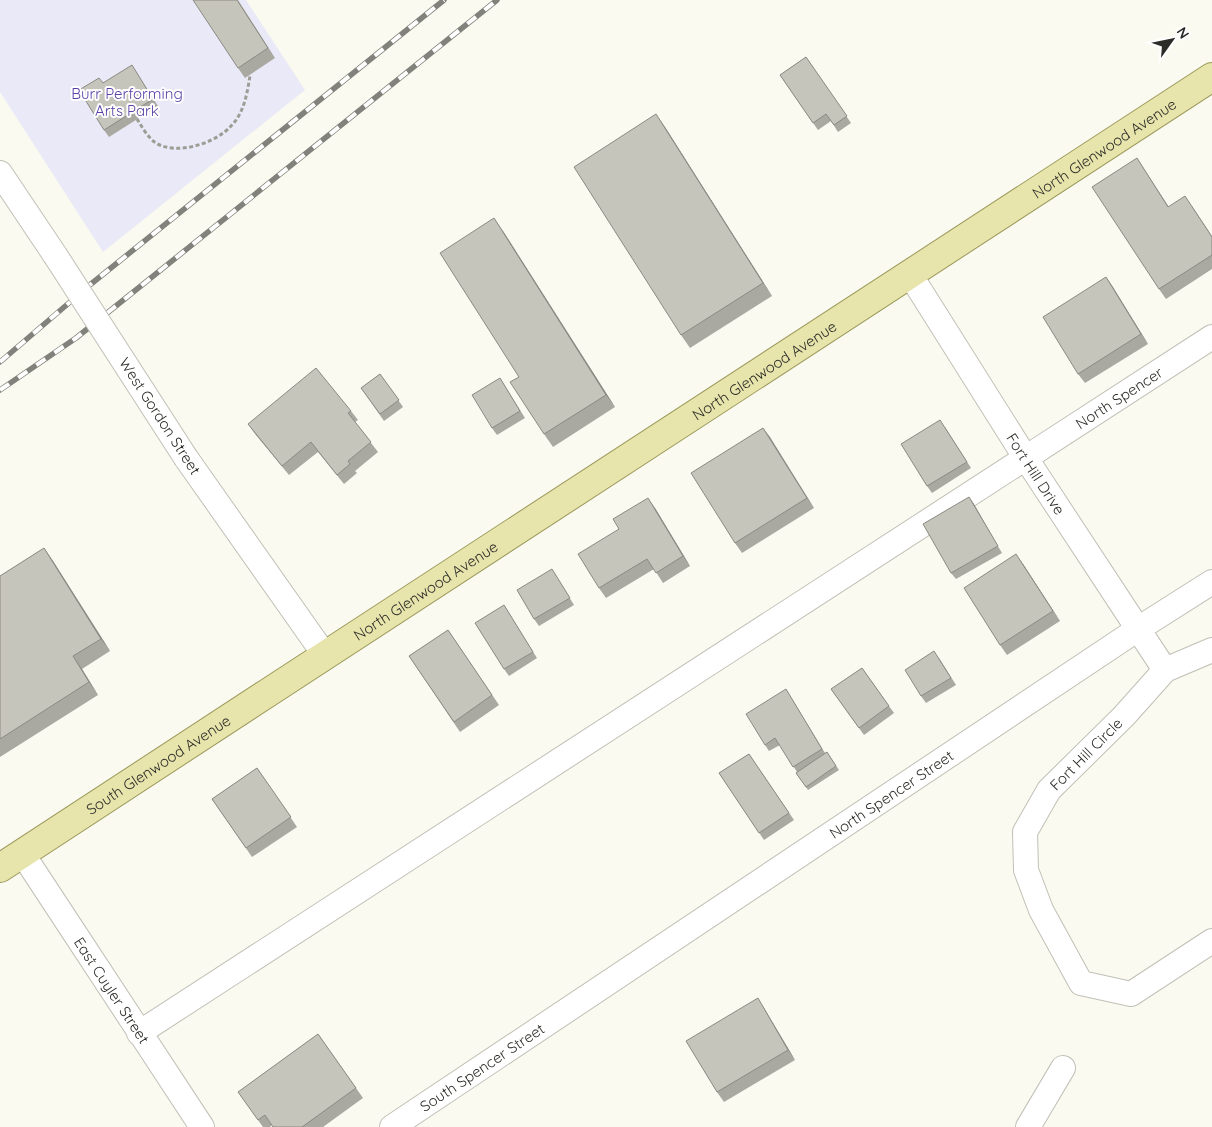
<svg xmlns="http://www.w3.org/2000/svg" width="1212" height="1127" font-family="Quicksand,sans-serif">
	<rect width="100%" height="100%" fill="#fafaf0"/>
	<!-- green -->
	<polygon fill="#eae9f7" points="0,0 246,0 305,90 103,252 0,92"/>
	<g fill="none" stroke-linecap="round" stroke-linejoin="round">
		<defs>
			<g id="minor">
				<polyline points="0,173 55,255"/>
				<path id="s1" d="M911,276L1025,457L1165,670"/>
				<polyline points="186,458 324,654"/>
				<polyline points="1212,650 1165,670 1124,716 1049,790 1025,832 1026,870 1041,910 1081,983 1131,994 1212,941"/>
				<path id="s2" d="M22,853L202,1127"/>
				<path id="s3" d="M139,1033L1212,337"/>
				<path id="s4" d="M392,1127L1138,629L1212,582"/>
				<polyline points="1028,1127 1063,1068"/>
			</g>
			<g id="primary">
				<path id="s5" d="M0,868C403,603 809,343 1212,77"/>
			</g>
		</defs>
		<!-- minor casing -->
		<use href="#minor" stroke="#c1c0b7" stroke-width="26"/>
		<!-- primary casing -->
		<use href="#primary" stroke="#9b985a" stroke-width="30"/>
		<!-- path -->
		<path stroke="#9d9d96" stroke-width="3" stroke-dasharray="4 2.5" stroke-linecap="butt" d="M137,119C142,127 148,138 156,143C177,156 216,143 231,126C244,113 247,94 250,76"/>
		<!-- minor -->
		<use href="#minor" stroke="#fff" stroke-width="24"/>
		<!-- primary -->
		<use href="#primary" stroke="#e7e4ac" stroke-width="28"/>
		<defs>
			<g id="rail">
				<polyline points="0,362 91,284 444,0"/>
				<polyline points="0,390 76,338 497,0"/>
			</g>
		</defs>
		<!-- rail casing -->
		<use href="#rail" stroke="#82827c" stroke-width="5.5"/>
		<!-- rail -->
		<use href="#rail" stroke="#fff" stroke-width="4" stroke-dasharray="11" stroke-linecap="butt"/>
		<defs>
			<polyline id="minor-bridge" points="55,255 186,458"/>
		</defs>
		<!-- minor-bridge casing -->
		<use href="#minor-bridge" stroke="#c1c0b7" stroke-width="26" stroke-linecap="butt"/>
		<!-- minor-bridge -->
		<use href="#minor-bridge" stroke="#fff" stroke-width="24"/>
	</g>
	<!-- wall -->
	<g fill="#aaa9a1">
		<polygon points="238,0 275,58 245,78 238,68"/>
		<polygon points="806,57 851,123 838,132 831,121 818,130 780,75"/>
		<polygon points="136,72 158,106 109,137 104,130 103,83"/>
		<polygon points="665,127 772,296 690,348 681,335"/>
		<polygon points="1137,158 1169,207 1192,206 1212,236 1212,269 1166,299 1159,289"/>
		<polygon points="503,231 615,407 553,447 544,434 519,377"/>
		<polygon points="1106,277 1148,344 1085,383 1078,374"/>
		<polygon points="380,374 403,407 384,421 361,388"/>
		<polygon points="500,378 525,418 497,435 492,428"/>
		<polygon points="351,411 358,420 355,422 378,452 355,471 357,473 344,484 318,452 289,475 255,434 248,424"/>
		<polygon points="945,427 971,468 932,493 927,486"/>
		<polygon points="763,428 814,508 742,553 735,543"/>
		<polygon points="969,497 1002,553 956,579 951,573"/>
		<polygon points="655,508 690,566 663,583 654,569 606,598 599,588"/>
		<polygon points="44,548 53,561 110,651 82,669 98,695 0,757 0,576"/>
		<polygon points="1023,564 1060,621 1007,655 1000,645"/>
		<polygon points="556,576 574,605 539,626 534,619"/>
		<polygon points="504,605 537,658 509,676 504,669"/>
		<polygon points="448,630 499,705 460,732 409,656"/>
		<polygon points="939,658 956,685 926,703 921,696"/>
		<polygon points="862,668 894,713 864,735 831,689"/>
		<polygon points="786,689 825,753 827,752 839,770 808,790 796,773 797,772 780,745 769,751 765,745"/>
		<polygon points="749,754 794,820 764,840 719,773"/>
		<polygon points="257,768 297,827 252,857 212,799"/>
		<polygon points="764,1008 795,1060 724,1102 717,1092"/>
		<polygon points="318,1034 363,1098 323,1127 273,1127 272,1125 270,1127 263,1127 238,1092"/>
	</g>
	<!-- shaded-wall -->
	<g fill="#8b8a83">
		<polygon points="656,114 665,127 772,296 763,283"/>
		<polygon points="494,218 503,231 615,407 606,395"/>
		<polygon points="1106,277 1113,287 1148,344 1141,334"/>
		<polygon points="763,428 770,437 814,508 807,498"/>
		<polygon points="969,497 974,504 1002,553 998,546"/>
		<polygon points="648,498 655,508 690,566 683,556"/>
		<polygon points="44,548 53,561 110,651 101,639"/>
		<polygon points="1016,554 1023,564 1060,621 1053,611"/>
		<polygon points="73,656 82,669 98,695 89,682"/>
		<polygon points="758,998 764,1008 795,1060 788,1050"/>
	</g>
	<!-- building -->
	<g fill="#c6c5bb" stroke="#8b8a83">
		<polygon points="193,0 237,0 268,48 238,68"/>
		<polygon points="806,57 847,116 834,125 826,114 813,123 780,75"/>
		<polygon points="132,65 153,99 104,130 79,90 99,78 103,83"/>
		<polygon points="656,114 763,283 681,335 574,167"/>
		<polygon points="1137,158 1168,207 1185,196 1212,237 1212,255 1159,289 1092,187"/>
		<polygon points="494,218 606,395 544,434 510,382 519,377 440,253"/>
		<polygon points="1106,277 1141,334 1078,374 1043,317"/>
		<polygon points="316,368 351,411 348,413 371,442 348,461 350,464 337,475 311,442 282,466 248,424"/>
		<polygon points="380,374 399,400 380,414 361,388"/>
		<polygon points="500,378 520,411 492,428 472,395"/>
		<polygon points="940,420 967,462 927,486 901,444"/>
		<polygon points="763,428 807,498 735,543 691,473"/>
		<polygon points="969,497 998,546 951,573 923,524"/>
		<polygon points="648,498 683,556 656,573 647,559 599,588 578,554 619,529 613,519"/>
		<polygon points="44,548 101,639 73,656 89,682 0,739 0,576"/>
		<polygon points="1016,554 1053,611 1000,645 964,588"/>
		<polygon points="552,569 570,598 534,619 517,590"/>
		<polygon points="504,605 533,652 504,669 475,623"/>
		<polygon points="448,630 492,695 454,722 409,656"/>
		<polygon points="934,651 951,678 921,696 905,670"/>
		<polygon points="862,668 889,706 859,728 831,689"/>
		<polygon points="786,689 822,749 793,767 775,738 765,745 746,714"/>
		<polygon points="827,752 836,766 806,787 796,773"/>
		<polygon points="749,754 789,813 759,833 719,773"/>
		<polygon points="257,768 291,817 246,848 212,799"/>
		<polygon points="758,998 788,1050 717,1092 686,1041"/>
		<polygon points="318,1034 356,1088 302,1127 273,1127 265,1115 258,1120 238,1092"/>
	</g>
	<g text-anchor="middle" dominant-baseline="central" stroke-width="4" stroke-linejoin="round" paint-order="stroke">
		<!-- park labels -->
		<g font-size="15" fill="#593fa6" stroke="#fff">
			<text x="127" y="93">Burr Performing<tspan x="127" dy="17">Arts Park</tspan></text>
		</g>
		<!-- street labels -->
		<g font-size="15" fill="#2c2c28" stroke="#fff">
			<text stroke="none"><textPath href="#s5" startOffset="1318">North Glenwood Avenue</textPath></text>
			<text stroke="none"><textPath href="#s5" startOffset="912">North Glenwood Avenue</textPath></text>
			<text stroke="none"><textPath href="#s3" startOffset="1168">North Spencer</textPath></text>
			<text transform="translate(160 416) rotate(57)">West Gordon Street</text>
			<text stroke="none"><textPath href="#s1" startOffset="234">Fort Hill Drive</textPath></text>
			<text stroke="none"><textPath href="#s5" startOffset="508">North Glenwood Avenue</textPath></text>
			<text transform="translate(1086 754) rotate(-45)">Fort Hill Circle</text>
			<text stroke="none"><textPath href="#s5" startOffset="189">South Glenwood Avenue</textPath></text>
			<text stroke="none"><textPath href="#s4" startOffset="600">North Spencer Street</textPath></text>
			<text stroke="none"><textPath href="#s2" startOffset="164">East Cuyler Street</textPath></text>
			<text stroke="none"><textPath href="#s4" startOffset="108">South Spencer Street</textPath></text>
		</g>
	</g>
	<!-- north arrow -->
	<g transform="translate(1172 40) rotate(57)" stroke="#ffffff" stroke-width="4" paint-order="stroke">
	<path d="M0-4L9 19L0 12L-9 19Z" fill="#2c2c28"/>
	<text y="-8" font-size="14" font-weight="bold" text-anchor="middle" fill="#2c2c28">N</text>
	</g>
</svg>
